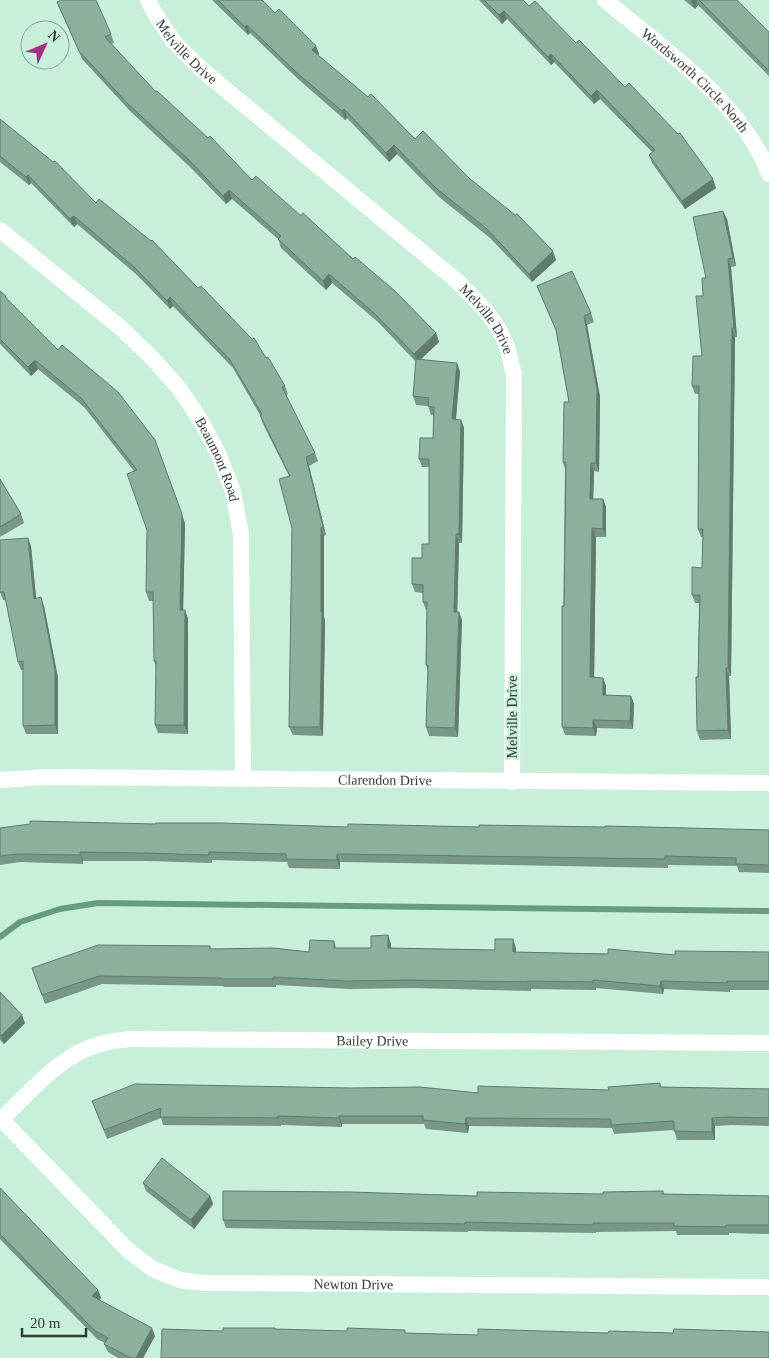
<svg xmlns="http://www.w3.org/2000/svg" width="769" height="1358" font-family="Georgia,serif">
	<rect width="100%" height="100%" fill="#c8efda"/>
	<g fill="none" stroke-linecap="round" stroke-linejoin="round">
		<!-- stream -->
		<polyline stroke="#689c82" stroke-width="6" points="0,937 20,922 60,909 98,903 769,911"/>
		<!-- street -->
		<g stroke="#fff" stroke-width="16">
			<path id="s1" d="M148,0L154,12L173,41L201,69L457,281C476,300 498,321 507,347C510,355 511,365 514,374L512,782"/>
			<path id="s2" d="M605,0C662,48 742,101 769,174"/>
			<path id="s3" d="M0,230L121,328L152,358L179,388L201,421L219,455L233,492L241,534L243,778"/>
			<path id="s4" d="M0,780L46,777L769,783"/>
			<path id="s5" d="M0,1118L129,1251L153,1269L180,1280L204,1283L769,1287"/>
			<path id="s6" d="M1,1120C30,1092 60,1055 100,1044C110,1041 121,1040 131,1039L769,1043"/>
		</g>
	</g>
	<!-- wall -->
	<g fill="#789786">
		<polygon points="212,0 262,0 275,13 316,46 319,54 318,55 415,139 469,178 556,260 532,282 490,238 439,197 397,154 389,162 347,118 345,120 298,79 250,33 248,35"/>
		<polygon points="479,0 523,0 716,188 685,209 652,163 649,155 652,152 600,99 594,104 554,62 551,65 507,19 502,24"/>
		<polygon points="684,0 737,0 769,32 769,76 698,5 695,9"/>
		<polygon points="57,2 111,34 114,43 111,44 156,92 252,180 301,216 353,259 436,333 439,342 421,359 460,371 456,420 461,420 464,428 462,543 459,543 457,612 462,620 458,737 429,736 426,727 428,671 426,665 427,610 426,610 423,602 423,593 415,592 412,584 422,558 429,544 429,467 422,467 419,459 433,438 433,415 431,415 428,406 416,405 413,396 416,362 378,322 332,283 326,290 281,248 278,239 232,199 226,204 192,169 131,112 82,59"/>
		<polygon points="0,119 96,203 266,358 285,386 288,394 286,395 315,453 318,461 309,466 326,535 324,536 324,617 325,621 323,736 293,735 289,727 292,528 289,476 263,424 260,415 233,368 173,306 170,309 137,275 77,224 74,227 31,183 29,185 0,162"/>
		<polygon points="727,219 736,266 731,267 737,337 735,337 731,676 729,676 731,739 700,740 697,731 699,603 695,603 692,595 702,568 703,537 701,537 698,529 699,394 695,394 692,386 702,356 703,296 706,278"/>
		<polygon points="537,286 591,313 594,322 587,325 600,397 599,472 594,471 593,499 603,499 606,507 606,537 596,537 594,677 603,678 606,686 606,695 631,696 634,704 633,729 597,728 596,736 565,735 562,727 565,469 563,462 569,402 557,332"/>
		<polygon points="0,291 6,296 8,300 185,523 183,610 188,618 188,734 158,733 155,725 156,667 154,661 153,601 149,601 146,592 147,530 134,471 84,407 38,369 31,376 0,344"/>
		<polygon points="0,479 21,514 24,523 0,537"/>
		<polygon points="31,546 36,598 44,606 58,678 58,734 26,734 23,726 23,670 21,670 18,662 6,600 3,600 0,592"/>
		<polygon points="155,824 348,827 479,827 769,830 769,873 739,872 737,866 668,865 668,868 340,862 340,869 289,868 287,862 212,860 212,863 147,861 83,861 83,864 20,862 0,865 0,828"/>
		<polygon points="334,941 336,948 371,948 391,944 391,948 495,950 516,948 516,952 675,955 769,952 769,990 730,990 730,992 664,989 663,994 596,988 596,990 531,989 531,991 413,988 350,989 276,985 276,987 224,987 223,986 102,984 45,1004 32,968 211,949 309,952"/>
		<polygon points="0,992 25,1023 4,1044 0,1040"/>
		<polygon points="660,1083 661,1087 769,1089 769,1126 731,1125 715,1126 715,1140 677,1140 674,1130 614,1134 612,1128 469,1126 468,1133 426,1129 424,1124 342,1124 342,1127 281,1125 281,1126 163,1125 161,1118 107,1139 92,1101 609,1090"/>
		<polygon points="143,1183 210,1196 213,1204 194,1229 146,1191"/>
		<polygon points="0,1188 98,1290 101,1298 99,1300 155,1336 143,1358 118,1358 108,1352 104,1344 105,1343 97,1339 0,1239"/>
		<polygon points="663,1191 664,1194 769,1196 769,1234 729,1233 729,1235 677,1235 676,1231 596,1232 596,1233 468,1231 468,1232 226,1228 223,1220 477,1196 603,1194"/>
	</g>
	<!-- shaded-wall -->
	<g fill="#617b6d">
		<polygon points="692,0 696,0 698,5 695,9 691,1"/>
		<polygon points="504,11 507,19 502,24 499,15"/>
		<polygon points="247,25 250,33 248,35 245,27"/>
		<polygon points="316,46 319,54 315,58 312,50"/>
		<polygon points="551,54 554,62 551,65 548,57"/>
		<polygon points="597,90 600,99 594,104 591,96"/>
		<polygon points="344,109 347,118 345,120 342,111"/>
		<polygon points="394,145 397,154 389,162 386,153"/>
		<polygon points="28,175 31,183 29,185 26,177"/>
		<polygon points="713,179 716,188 685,209 682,201"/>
		<polygon points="229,190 232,199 226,204 223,196"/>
		<polygon points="723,211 727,219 736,266 733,258"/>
		<polygon points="74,216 77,224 74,227 70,219"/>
		<polygon points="553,251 556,260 532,282 529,274"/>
		<polygon points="728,259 731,267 737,337 734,328"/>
		<polygon points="329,274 332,283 326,290 323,281"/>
		<polygon points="170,297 173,306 170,309 167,301"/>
		<polygon points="584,316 587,325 600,397 599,472 596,463"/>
		<polygon points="732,328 735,337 731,676 728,668"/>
		<polygon points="436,333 439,342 417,363 414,354"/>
		<polygon points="35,360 38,369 31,376 28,367"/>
		<polygon points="457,363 460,371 455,428 452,419"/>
		<polygon points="461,420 464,428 462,543 459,534"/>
		<polygon points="155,440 185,523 183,618 180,610"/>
		<polygon points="306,457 309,466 326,535 323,527"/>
		<polygon points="591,463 594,471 593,507 590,499"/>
		<polygon points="603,499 606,507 606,537 603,529"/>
		<polygon points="321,527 324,536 324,617 325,621 323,736 320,727"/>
		<polygon points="592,528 596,537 594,686 590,677"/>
		<polygon points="456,534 459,543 457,620 454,612"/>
		<polygon points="28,538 31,546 37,607 34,599"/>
		<polygon points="41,597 44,606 58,678 58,734 55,725"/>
		<polygon points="185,610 188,618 188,734 184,725"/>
		<polygon points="459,612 462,620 458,737 455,728"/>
		<polygon points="726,668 729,676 731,739 728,730"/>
		<polygon points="603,678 606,686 606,704 603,695"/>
		<polygon points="631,696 634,704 633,729 630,721"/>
		<polygon points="593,720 597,728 596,736 593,728"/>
		<polygon points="80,852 83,861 83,864 80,855"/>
		<polygon points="337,854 340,862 340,869 337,860"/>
		<polygon points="388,935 391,944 391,957 388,948"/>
		<polygon points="513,939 516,948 516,960 513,952"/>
		<polygon points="661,981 664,989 663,994 660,986"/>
		<polygon points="22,1015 25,1023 4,1044 1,1036"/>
		<polygon points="339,1116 342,1124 342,1127 339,1118"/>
		<polygon points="466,1118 469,1126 468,1133 465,1124"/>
		<polygon points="712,1118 715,1126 715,1140 712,1132"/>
		<polygon points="210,1196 213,1204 194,1229 191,1220"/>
		<polygon points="98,1290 101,1298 95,1304 92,1296"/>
		<polygon points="152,1328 155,1336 143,1358 136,1358"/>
	</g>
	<!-- building -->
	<g fill="#8bb09c" stroke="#617b6d">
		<polygon points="61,0 96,0 111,34 105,37 156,92 157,91 208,138 210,136 252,180 256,176 301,216 303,213 353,259 355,257 395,291 436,333 414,354 375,314 329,274 323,281 278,239 281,236 229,190 223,196 189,160 128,104 79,51 57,2"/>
		<polygon points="218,0 262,0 275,13 279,9 316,46 312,50 368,97 371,94 415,139 423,131 469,178 515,215 517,214 553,251 529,274 487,229 436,188 394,145 386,153 344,109 342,111 295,71 247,25 245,27"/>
		<polygon points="484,0 523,0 529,6 535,1 576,43 579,40 625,87 629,83 678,134 680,133 713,179 682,201 649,155 655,150 597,90 591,96 551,54 548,57 504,11 499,15"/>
		<polygon points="699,0 737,0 769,32 769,71"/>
		<polygon points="0,119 53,162 55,161 96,203 99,199 151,241 152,240 198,288 201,286 252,339 254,338 266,358 268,357 285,386 282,387 315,453 306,457 323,527 321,527 321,612 322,612 320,727 289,727 292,528 279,479 290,476 260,415 262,414 230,360 170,297 167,301 134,267 74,216 70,219 28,175 26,177 0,156"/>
		<polygon points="723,211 733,258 728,259 734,328 732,328 728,668 726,668 728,730 697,731 696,677 698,677 700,595 692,595 692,567 702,568 703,529 698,529 699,386 692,386 693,356 702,356 696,296 703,296 702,278 706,278 693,217"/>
		<polygon points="572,271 591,313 584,316 597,389 596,463 591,463 590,499 603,499 603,529 592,528 590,677 603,678 603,695 631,696 630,721 593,720 593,728 562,727 562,606 564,606 566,462 563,462 564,402 569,402 556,330 537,286"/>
		<polygon points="0,291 6,296 5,297 58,350 62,345 118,392 155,440 182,514 180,610 185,610 184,725 155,725 156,661 154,661 153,592 146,592 147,530 127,474 137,470 81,398 35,360 28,367 0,339"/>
		<polygon points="416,359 457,363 452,419 461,420 459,534 456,534 454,612 459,612 455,728 426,727 428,665 426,665 427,602 423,602 423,585 412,584 412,558 422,558 422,544 429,544 429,459 419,459 420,438 433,438 434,407 428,406 429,398 413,396"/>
		<polygon points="0,479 21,514 0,527"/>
		<polygon points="28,538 34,599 41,597 55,670 55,725 23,726 23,661 18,662 4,592 0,592 0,540"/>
		<polygon points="30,821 155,824 156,823 221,823 348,827 348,824 479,827 479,825 605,827 605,826 769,830 769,865 736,864 736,858 665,856 665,859 337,854 337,860 286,859 286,854 209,852 209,855 144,853 80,852 80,855 17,854 0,856 0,828 30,824"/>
		<polygon points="388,935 388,948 495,950 495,939 513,939 513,952 608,954 608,949 675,955 675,951 769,952 769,981 727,981 727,983 661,981 660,986 593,980 593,982 528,981 527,982 410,980 347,981 273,977 273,979 221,979 221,978 99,976 42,995 32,968 98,945 210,946 210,949 273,948 309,952 310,940 334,941 334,948 371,948 371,936"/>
		<polygon points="0,992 22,1015 1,1036 0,1035"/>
		<polygon points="660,1083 660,1087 769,1089 769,1118 728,1117 712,1118 712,1132 674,1131 674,1121 611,1125 611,1119 466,1118 465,1124 423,1120 423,1116 339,1116 339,1118 278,1116 278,1118 160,1117 161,1108 104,1130 92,1101 135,1084 350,1088 420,1087 478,1093 478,1086 609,1090 608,1087"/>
		<polygon points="162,1158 210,1196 191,1220 143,1183"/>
		<polygon points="0,1188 98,1290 92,1296 152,1328 136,1358 131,1358 104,1344 108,1338 94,1330 0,1234"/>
		<polygon points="223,1191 351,1192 477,1196 477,1192 603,1194 603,1192 663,1191 663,1194 769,1196 769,1225 726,1225 726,1227 674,1226 674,1223 593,1223 593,1225 465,1222 465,1224 223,1220"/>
		<polygon points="223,1328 275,1328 275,1329 347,1331 347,1328 405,1330 405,1333 478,1335 478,1329 608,1333 609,1331 673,1333 674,1329 769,1332 769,1358 161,1358 162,1329 223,1331"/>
	</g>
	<g text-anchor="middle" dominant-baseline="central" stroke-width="4" stroke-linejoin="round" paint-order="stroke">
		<!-- street labels -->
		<g font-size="14" fill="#2e3d35" stroke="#c8efda">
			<text stroke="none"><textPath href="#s1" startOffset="65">Melville Drive</textPath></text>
			<text stroke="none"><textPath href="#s2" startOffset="121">Wordsworth Circle North</textPath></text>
			<text stroke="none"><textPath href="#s1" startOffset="469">Melville Drive</textPath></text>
			<text stroke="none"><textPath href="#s3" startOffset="321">Beaumont Road</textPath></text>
			<text transform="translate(512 717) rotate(-90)">Melville Drive</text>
			<text stroke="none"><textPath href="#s4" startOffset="385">Clarendon Drive</textPath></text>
			<text stroke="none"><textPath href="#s6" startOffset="399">Bailey Drive</textPath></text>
			<text stroke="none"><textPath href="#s5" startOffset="418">Newton Drive</textPath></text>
		</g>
	</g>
	<!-- north arrow -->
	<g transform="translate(45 45) rotate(46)"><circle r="24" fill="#c8efda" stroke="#8aa898"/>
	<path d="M0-4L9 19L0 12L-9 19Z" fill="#a72e84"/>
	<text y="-8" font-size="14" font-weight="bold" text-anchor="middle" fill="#2e3d35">N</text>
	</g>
	<!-- scale -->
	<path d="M22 1328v8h64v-8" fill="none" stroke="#2e3d35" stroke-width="2.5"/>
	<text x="30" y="1328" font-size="15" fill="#2e3d35" stroke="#c8efda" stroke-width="4" paint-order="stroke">20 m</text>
</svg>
